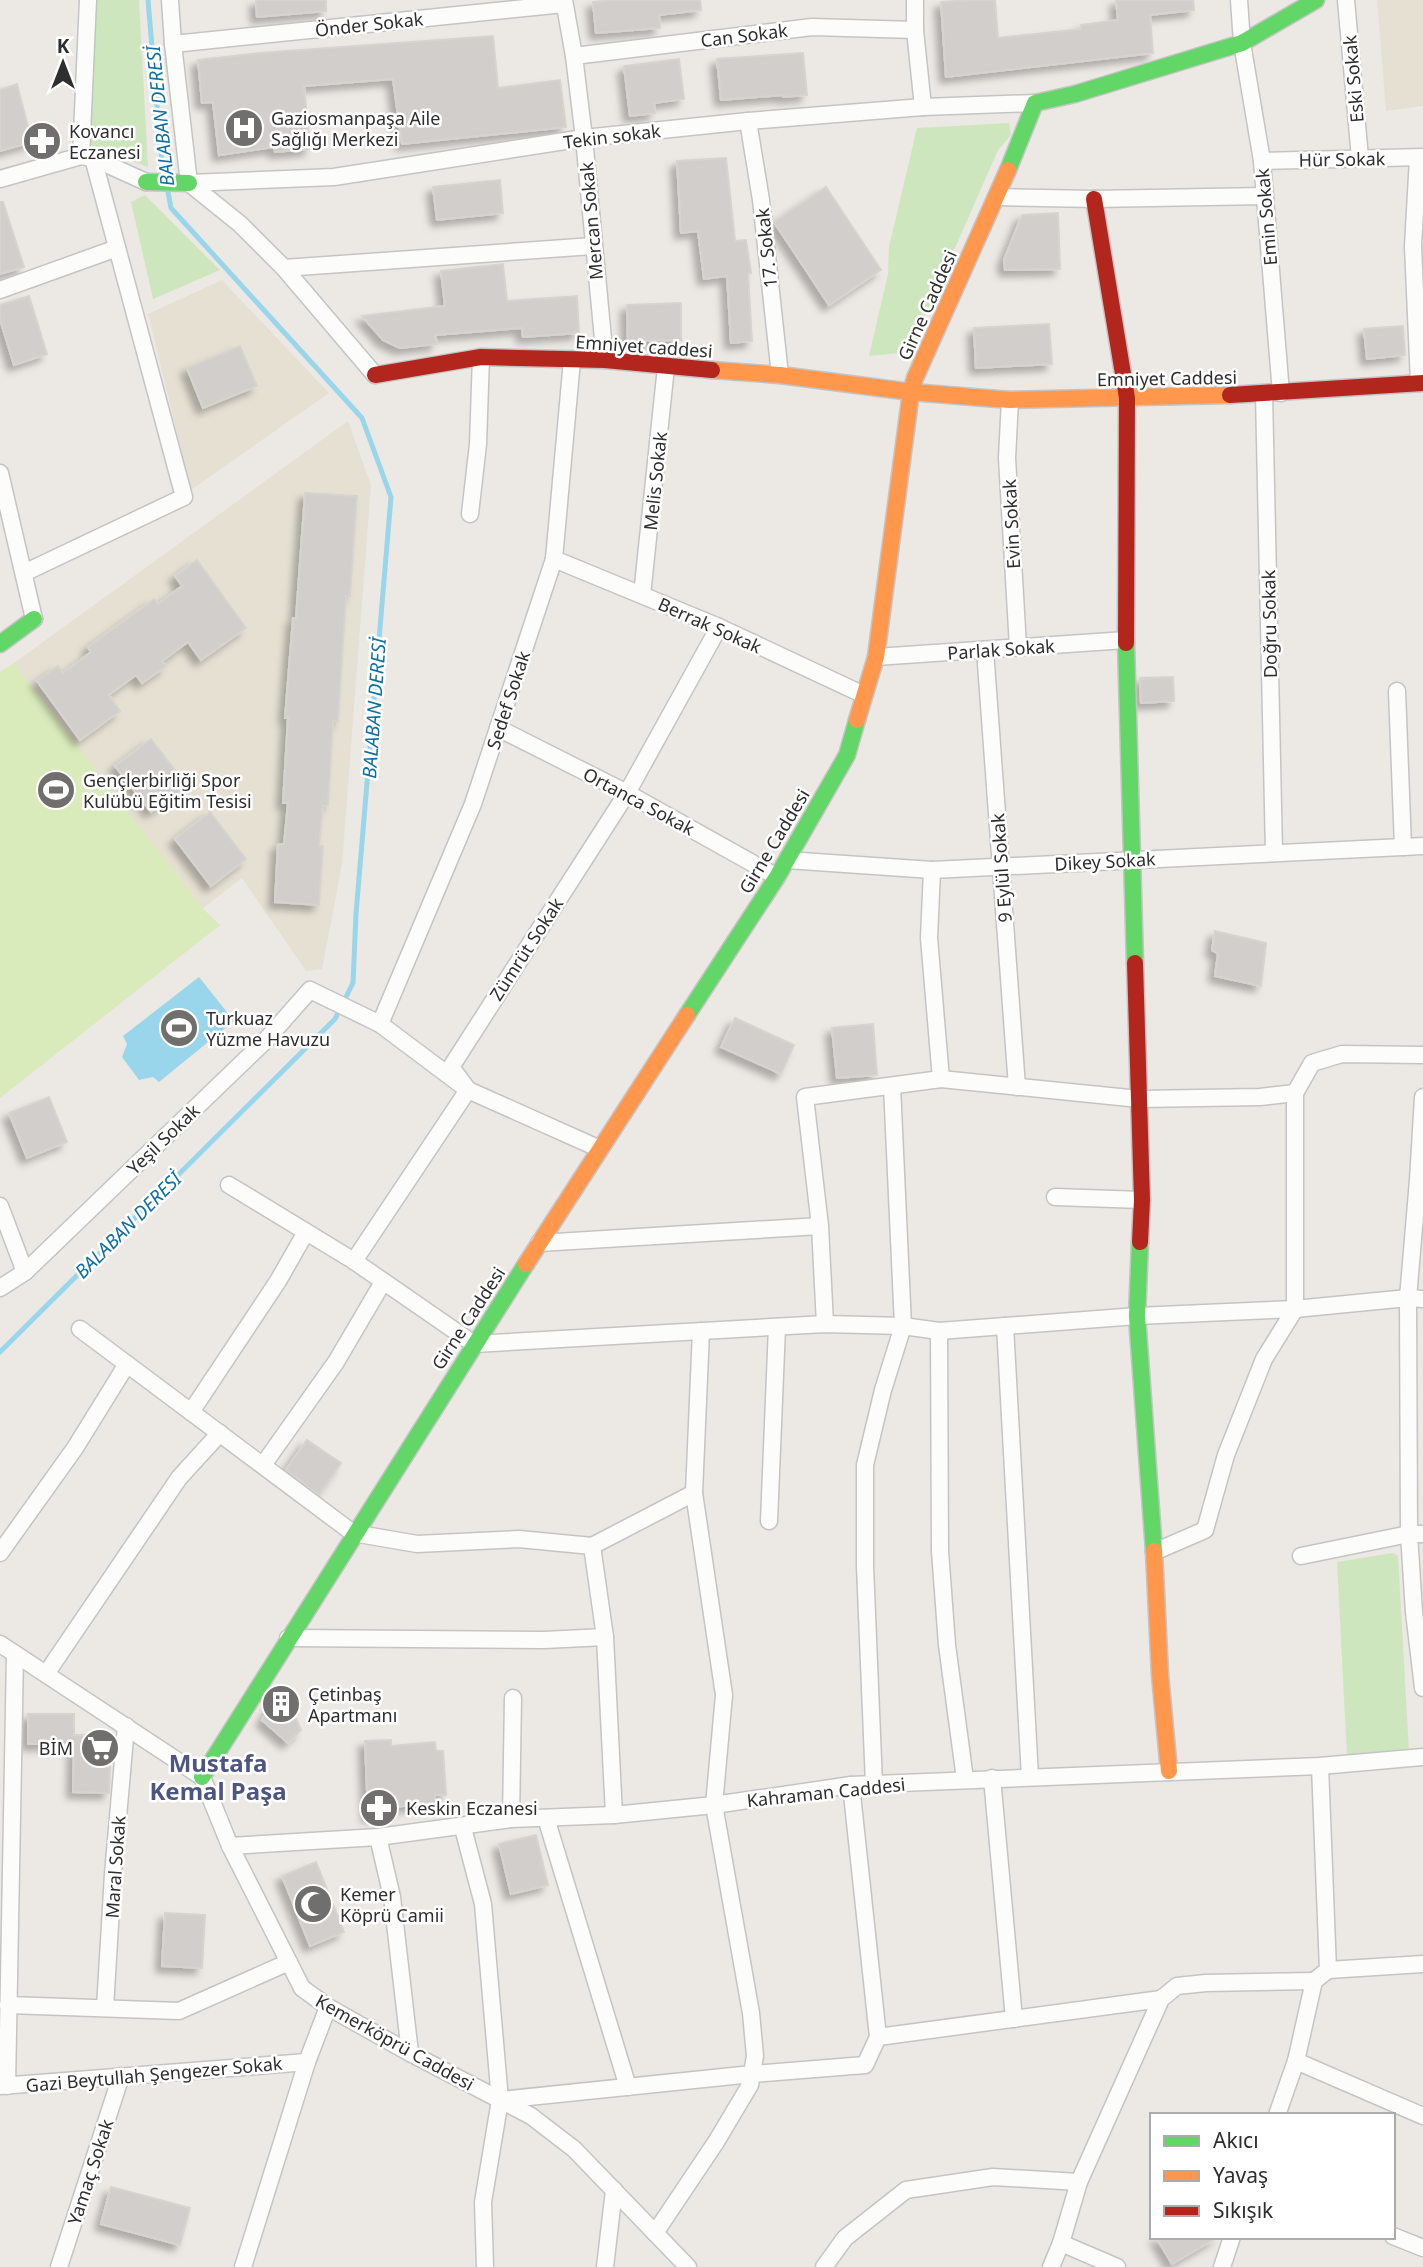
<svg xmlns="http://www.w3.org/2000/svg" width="1423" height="2267" font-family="'Noto Sans',sans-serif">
	<defs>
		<filter id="shadow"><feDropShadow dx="-6" dy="6" stdDeviation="3.5" flood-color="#0004"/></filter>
	</defs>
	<rect width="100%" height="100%" fill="#ece8e4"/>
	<!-- education -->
	<g fill="#e6e0d3">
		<polygon points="1377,0 1423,0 1423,106 1386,111"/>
		<polygon points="222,280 329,393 191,490 148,314"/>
		<polygon points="348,421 371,485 342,865 322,969 306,971 242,878 202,909 14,663"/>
	</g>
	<!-- green -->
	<g fill="#cee6be">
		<polygon points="92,0 139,0 148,167 90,146"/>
		<polygon points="1009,123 1011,135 998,150 923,321 916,343 900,353 869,356 888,274 889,247 917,128"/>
		<polygon points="145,195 220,270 153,299 131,202"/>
		<polygon points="1393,1553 1398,1556 1409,1752 1347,1756 1337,1562"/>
	</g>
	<!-- pitch -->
	<polygon fill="#d9eabb" points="14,663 202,908 220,925 0,1098 0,672"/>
	<!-- water -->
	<polygon fill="#99d6ec" points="199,977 234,1021 159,1082 153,1077 139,1080 122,1057 127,1044 123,1036"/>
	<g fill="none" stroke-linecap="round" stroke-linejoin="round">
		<!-- stream -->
		<g stroke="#99d6ec" stroke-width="5">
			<polyline points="148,0 161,153 165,178"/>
			<polyline points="0,1352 335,1019 353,983 356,914 391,497 362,418 171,208 167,187"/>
		</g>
	</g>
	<!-- building -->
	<g fill="#d1cecb" stroke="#d7d4d0" stroke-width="2" filter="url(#shadow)">
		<polygon points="256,0 326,0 326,11 257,17"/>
		<polygon points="615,0 700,0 701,10 659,15 660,28 596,33 593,2"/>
		<polygon points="971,0 995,0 998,38 1081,29 1081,25 1118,20 1116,0 1193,0 1194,10 1150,15 1153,53 946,77 941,2"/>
		<polygon points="493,36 498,88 560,80 566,127 402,144 393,79 304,86 310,149 275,152 274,147 219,155 213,102 202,103 198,60 260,53"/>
		<polygon points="803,53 807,95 783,97 783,95 721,100 717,59"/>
		<polygon points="679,59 684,99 654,103 655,113 630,116 624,66"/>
		<polygon points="17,84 32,142 0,151 0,90"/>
		<polygon points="726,158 735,241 746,240 751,273 748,274 752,341 731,343 727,276 704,279 698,231 681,233 677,161"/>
		<polygon points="500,180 503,213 437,220 433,187"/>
		<polygon points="826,187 881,270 829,305 774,222"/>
		<polygon points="0,202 3,202 24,267 0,274"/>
		<polygon points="1058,213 1060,269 1005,270 1004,260 1022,215"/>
		<polygon points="503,264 507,301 577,296 579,333 523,337 522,328 435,335 437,344 400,348 383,340 362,316 445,306 441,271"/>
		<polygon points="29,296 47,354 14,365 0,319 0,305"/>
		<polygon points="681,303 681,340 628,341 627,305"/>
		<polygon points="1049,324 1052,364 976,368 974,328"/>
		<polygon points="1403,326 1405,355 1367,359 1364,329"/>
		<polygon points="240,346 257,386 203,408 187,368"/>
		<polygon points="305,493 357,496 350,596 346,596 338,721 333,721 328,805 323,806 319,846 323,846 319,905 275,902 278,844 284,844 288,803 283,803 288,718 285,718 293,618 296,618"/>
		<polygon points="197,560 246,628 201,660 188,642 162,661 166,666 142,683 136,675 109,695 120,711 80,740 37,681 58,666 63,673 91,652 88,647 154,599 158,604 182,586 175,576"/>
		<polygon points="1173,677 1174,701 1141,703 1140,678"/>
		<polygon points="151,739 187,786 151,812 115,766"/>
		<polygon points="210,812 246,859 211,886 175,839"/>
		<polygon points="1215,931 1266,943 1261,986 1215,976 1218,954 1212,950"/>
		<polygon points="735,1018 794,1045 781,1074 721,1047"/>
		<polygon points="873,1024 877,1075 837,1078 832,1028"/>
		<polygon points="49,1097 67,1142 27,1158 9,1113"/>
		<polygon points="307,1440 341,1463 319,1495 286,1470"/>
		<polygon points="283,1689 301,1730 288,1743 262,1720"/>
		<polygon points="28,1714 74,1714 74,1735 91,1735 92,1740 111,1742 109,1793 73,1792 74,1744 28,1744"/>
		<polygon points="391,1740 391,1746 435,1742 436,1751 443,1751 446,1795 435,1795 435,1803 393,1807 394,1815 368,1816 365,1741"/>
		<polygon points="536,1835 548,1885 511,1894 499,1844"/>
		<polygon points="316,1862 344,1932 310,1946 282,1876"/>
		<polygon points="165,1913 205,1915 202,1968 162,1966"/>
		<polygon points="111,2187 190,2208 180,2245 101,2224"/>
		<polygon points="1156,2237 1218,2237 1172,2264"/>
	</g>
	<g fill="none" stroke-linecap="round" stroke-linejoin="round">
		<defs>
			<g id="street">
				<polyline points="88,0 81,156 93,158 146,182"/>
				<polyline points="170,0 173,44 189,183 240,224 284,268 375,375"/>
				<polyline points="564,0 574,56 584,138 605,360"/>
				<polyline points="915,0 915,30 923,107"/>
				<polyline points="1239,0 1242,43 1262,161 1281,393"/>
				<polyline points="1346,0 1360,158"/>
				<polyline points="173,44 564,4"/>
				<polyline points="574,56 812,27 915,30"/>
				<polyline points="748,121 761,200 780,375"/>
				<polyline points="1418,158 1413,246 1419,383"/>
				<polyline points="1262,161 1423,157"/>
				<polyline points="0,179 81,156"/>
				<polyline points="189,183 334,177 584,138 748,121 923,107 1035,103"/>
				<polyline points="997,197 1094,199 1265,196"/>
				<polyline points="284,268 593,246"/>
				<polyline points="0,290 117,248"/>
				<polyline points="1264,394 1274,853"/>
				<polyline points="1010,400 1007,458 1018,647"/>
				<polyline points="0,473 34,619"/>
				<polyline points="470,514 478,444 481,357"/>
				<polyline points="554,559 719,627 864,695"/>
				<polyline points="24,573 184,497 93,158"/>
				<polyline points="642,595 666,367"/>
				<polyline points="985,650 1017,1087"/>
				<polyline points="876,657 1126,640"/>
				<polyline points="1397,691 1403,847"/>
				<polyline points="498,728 627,793 777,877"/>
				<polyline points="787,860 932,870 1423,846"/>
				<polyline points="932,870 929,938 941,1079"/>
				<polyline points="380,1024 473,804 554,559 572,360"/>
				<polyline points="1423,1097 1418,1180 1408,1298 1409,1534 1414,1612 1423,1688"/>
				<polyline points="229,1185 354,1261 474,1344 825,1324 903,1326 939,1331 1137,1316 1295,1309 1408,1298 1423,1299"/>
				<polyline points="1055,1197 1142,1200"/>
				<polyline points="0,1206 25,1272"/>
				<polyline points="539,1243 820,1226"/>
				<polyline points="354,1261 468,1090 451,1067 627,793 719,627"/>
				<polyline points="0,1288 25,1272 265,1041 310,990 380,1024 468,1090 600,1149"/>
				<polyline points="825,1324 820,1226 805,1097 941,1079 1139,1099 1260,1097 1295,1093 1312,1063 1342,1054 1423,1055"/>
				<polyline points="1005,1326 1030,1777"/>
				<polyline points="80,1329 353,1533 417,1544 519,1539 592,1546 694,1493"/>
				<polyline points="939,1331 940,1551 947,1645 965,1779"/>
				<polyline points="191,1412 278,1281 306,1232"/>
				<polyline points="263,1465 336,1362 383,1282"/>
				<polyline points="769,1521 777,1327"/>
				<polyline points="592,1546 605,1637 614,1815"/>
				<polyline points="1154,1552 1205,1530 1226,1455 1264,1359 1295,1309 1295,1093"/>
				<polyline points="0,1553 75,1448 127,1364"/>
				<polyline points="1301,1556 1409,1534 1423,1534"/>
				<polyline points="288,1638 544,1640 605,1637"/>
				<polyline points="0,1644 202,1777 230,1846 302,1988 328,2007 410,2053 531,2116 574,2149 688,2267"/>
				<polyline points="46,1674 179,1478 220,1433"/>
				<polyline points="992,1778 1014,2019"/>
				<polyline points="874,1784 865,1566 865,1465 883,1390 903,1326 892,1086"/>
				<polyline points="851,1785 878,2037"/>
				<polyline points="546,1818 628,2087"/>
				<polyline points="511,1819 513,1698"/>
				<polyline points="463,1828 483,1904 500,2100 483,2202 485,2267"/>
				<polyline points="378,1837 392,1897 410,2053"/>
				<polyline points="230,1846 378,1837 511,1819 614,1815 714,1805 851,1785 1320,1766 1423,1757"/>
				<polyline points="1328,1970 1423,1964"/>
				<polyline points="8,2005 179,2011 289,1962"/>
				<polyline points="105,2008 113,1874 126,1726"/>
				<polyline points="1296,2061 1423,2116"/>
				<polyline points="0,2086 307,2062"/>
				<polyline points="7,2086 15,1654"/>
				<polyline points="500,2100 752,2074 865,2065 878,2037 1161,1999"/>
				<polyline points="1277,2115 1296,2061 1314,1981 1328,1970 1320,1766"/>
				<polyline points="655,2233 716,2142 750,2085 755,2056 751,2013 714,1805 724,1695 694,1493 701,1331"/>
				<polyline points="1393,2236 1423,2248"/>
				<polyline points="1061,2243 1117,2267"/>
				<polyline points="59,2267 121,2076"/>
				<polyline points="243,2267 307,2062 328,2007"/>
				<polyline points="605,2267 614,2190"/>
				<polyline points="824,2267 845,2238 906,2190 993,2177 1079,2182"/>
				<polyline points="1051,2267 1061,2243 1079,2182 1161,1999 1177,1986 1206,1983 1314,1981"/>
				<polyline points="1222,2267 1232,2237"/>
			</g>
			<g id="fast">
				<polyline points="1008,170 1035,103 1075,94 1242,43 1316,0"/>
				<polyline points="146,182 189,183"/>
				<polyline points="1126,643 1135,963"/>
				<polyline points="0,644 34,619"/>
				<polyline points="687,1015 777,877 847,755 857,720"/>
				<polyline points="1140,1242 1137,1316 1154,1551"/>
				<polyline points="202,1777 526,1264"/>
			</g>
			<g id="slow">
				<polyline points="712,370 780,375 911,392 1010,400 1230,395"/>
				<polyline points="857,720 876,657 911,392 915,378 1008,170"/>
				<polyline points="526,1264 687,1015"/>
				<polyline points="1154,1551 1160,1675 1169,1771"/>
			</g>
			<g id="jam">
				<polyline points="1094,199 1127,398 1126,643"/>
				<polyline points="375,375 481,357 605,360 712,370"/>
				<polyline points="1230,395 1423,383"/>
				<polyline points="1135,963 1142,1200 1140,1242"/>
			</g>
		</defs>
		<!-- street casing -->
		<use href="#street" stroke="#c5c4c5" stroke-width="19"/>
		<!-- fast casing -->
		<use href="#fast" stroke="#c5c4c5" stroke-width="19"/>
		<!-- slow casing -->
		<use href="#slow" stroke="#c5c4c5" stroke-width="19"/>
		<!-- jam casing -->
		<use href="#jam" stroke="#c5c4c5" stroke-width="19"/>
		<!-- street -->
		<use href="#street" stroke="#fcfcfb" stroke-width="16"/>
		<!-- fast -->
		<use href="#fast" stroke="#63d668" stroke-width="16"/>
		<!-- slow -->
		<use href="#slow" stroke="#ff974d" stroke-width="16"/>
		<!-- jam -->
		<use href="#jam" stroke="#b3261e" stroke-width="16"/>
	</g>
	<!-- icons -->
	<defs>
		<symbol id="hospital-disc" viewBox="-11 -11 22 22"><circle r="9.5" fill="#706f6e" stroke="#fff"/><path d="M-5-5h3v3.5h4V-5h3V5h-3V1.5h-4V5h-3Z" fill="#fff"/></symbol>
		<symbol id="pharmacy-disc" viewBox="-11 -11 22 22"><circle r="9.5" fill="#706f6e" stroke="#fff"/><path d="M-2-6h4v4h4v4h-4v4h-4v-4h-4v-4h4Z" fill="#fff"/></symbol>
		<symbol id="stadium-disc" viewBox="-11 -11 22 22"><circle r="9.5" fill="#706f6e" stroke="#fff"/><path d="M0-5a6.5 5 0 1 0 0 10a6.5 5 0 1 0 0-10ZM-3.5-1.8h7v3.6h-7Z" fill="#fff"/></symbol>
		<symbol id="building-disc" viewBox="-11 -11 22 22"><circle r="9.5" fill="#706f6e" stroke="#fff"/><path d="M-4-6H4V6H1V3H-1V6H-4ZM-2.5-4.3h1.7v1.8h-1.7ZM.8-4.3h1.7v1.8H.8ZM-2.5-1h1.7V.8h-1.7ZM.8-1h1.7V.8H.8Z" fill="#fff"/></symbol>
		<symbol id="supermarket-disc" viewBox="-11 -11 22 22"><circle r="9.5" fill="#706f6e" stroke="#fff"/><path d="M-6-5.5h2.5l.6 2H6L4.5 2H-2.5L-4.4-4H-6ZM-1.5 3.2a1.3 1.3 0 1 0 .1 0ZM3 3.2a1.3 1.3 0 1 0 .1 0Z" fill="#fff"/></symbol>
		<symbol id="mosque-disc" viewBox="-11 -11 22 22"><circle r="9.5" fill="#706f6e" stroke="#fff"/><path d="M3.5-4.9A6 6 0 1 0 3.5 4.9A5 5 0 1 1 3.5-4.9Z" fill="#fff"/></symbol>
	</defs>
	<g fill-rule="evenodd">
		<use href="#hospital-disc" x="222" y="106" width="44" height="44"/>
		<use href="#pharmacy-disc" x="20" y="119" width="44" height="44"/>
		<use href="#stadium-disc" x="34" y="768" width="44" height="44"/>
		<use href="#stadium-disc" x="157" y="1006" width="44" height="44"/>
		<use href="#building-disc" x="259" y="1682" width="44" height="44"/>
		<use href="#supermarket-disc" x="78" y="1726" width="44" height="44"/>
		<use href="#pharmacy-disc" x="357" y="1786" width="44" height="44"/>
		<use href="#mosque-disc" x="291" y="1882" width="44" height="44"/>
	</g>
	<g text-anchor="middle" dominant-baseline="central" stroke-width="5" stroke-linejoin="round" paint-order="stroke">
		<!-- street labels -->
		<g font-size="18" fill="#2e2e2e" stroke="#fff">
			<text transform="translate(369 24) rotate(-6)">Önder Sokak</text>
			<text transform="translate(744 35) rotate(-7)">Can Sokak</text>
			<text transform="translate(1353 79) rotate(-95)">Eski Sokak</text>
			<text transform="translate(612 136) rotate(-7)">Tekin sokak</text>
			<text transform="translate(1342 159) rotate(-1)">Hür Sokak</text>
			<text transform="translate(1266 217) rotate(-95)">Emin Sokak</text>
			<text transform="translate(591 221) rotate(-95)">Mercan Sokak</text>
			<text transform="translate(766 248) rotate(-96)">17. Sokak</text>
			<text transform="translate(927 305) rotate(-66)">Girne Caddesi</text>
			<text transform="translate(644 346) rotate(4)">Emniyet caddesi</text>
			<text transform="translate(1167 378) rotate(-1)">Emniyet Caddesi</text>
			<text transform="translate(655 481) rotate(-84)">Melis Sokak</text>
			<text transform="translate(1011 524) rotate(-93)">Evin Sokak</text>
			<text transform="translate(1269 624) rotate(-91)">Doğru Sokak</text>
			<text transform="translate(710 625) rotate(24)">Berrak Sokak</text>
			<text transform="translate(1001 649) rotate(-4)">Parlak Sokak</text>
			<text transform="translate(508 700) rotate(-72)">Sedef Sokak</text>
			<text transform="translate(639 801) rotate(28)">Ortanca Sokak</text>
			<text transform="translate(774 841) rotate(-59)">Girne Caddesi</text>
			<text transform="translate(1105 861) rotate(-3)">Dikey Sokak</text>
			<text transform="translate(1001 868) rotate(-94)">9 Eylül Sokak</text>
			<text transform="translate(526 949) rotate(-57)">Zümrüt Sokak</text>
			<text transform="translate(163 1139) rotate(-44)">Yeşil Sokak</text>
			<text transform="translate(468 1318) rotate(-57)">Girne Caddesi</text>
			<text transform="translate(826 1792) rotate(-6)">Kahraman Caddesi</text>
			<text transform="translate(115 1867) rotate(-86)">Maral Sokak</text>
			<text transform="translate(395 2042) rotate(29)">Kemerköprü Caddesi</text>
			<text transform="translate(154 2074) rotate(-5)">Gazi Beytullah Şengezer Sokak</text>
			<text transform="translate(90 2172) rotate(-72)">Yamaç Sokak</text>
		</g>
		<!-- poi labels -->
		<g font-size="18" fill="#2e2e2e" stroke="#fff" text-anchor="start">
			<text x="271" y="118">Gaziosmanpaşa Aile<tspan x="271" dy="21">Sağlığı Merkezi</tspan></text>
			<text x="69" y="131">Kovancı<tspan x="69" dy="21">Eczanesi</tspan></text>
			<text x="83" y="780">Gençlerbirliği Spor<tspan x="83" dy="21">Kulübü Eğitim Tesisi</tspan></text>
			<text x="206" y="1018">Turkuaz<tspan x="206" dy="21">Yüzme Havuzu</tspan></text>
			<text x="308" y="1694">Çetinbaş<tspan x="308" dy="21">Apartmanı</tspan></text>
			<text x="73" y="1748" text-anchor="end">BİM</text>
			<text x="406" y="1808">Keskin Eczanesi</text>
			<text x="340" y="1894">Kemer<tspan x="340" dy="21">Köprü Camii</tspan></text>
		</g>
		<!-- water labels -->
		<g font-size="19" font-style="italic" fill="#0d6fa3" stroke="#fff">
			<text transform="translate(160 116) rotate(-96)">BALABAN DERESİ</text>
			<text transform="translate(374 708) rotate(-86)">BALABAN DERESİ</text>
			<text transform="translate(128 1225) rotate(-45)">BALABAN DERESİ</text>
		</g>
		<!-- district labels -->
		<g font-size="24" font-weight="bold" fill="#4d5680" stroke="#fff">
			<text x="218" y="1762">Mustafa<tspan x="218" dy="28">Kemal Paşa</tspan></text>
		</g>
	</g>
	<!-- legend -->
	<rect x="1150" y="2113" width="245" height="126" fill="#ffffff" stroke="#ababab" stroke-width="2"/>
	<rect x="1164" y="2136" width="35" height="10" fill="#63d668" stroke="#ababab" stroke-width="2"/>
	<text x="1213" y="2148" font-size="21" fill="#2e2e2e">Akıcı</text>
	<rect x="1164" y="2171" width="35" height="10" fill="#ff974d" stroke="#ababab" stroke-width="2"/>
	<text x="1213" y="2183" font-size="21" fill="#2e2e2e">Yavaş</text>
	<rect x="1164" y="2206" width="35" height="10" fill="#b3261e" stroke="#ababab" stroke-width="2"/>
	<text x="1213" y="2218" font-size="21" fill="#2e2e2e">Sıkışık</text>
	<!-- north arrow -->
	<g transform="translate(63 63)" stroke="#ffffff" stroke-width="5" paint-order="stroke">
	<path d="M0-5L12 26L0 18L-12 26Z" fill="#2e2e2e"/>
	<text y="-10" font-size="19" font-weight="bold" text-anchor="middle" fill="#2e2e2e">K</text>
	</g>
</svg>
